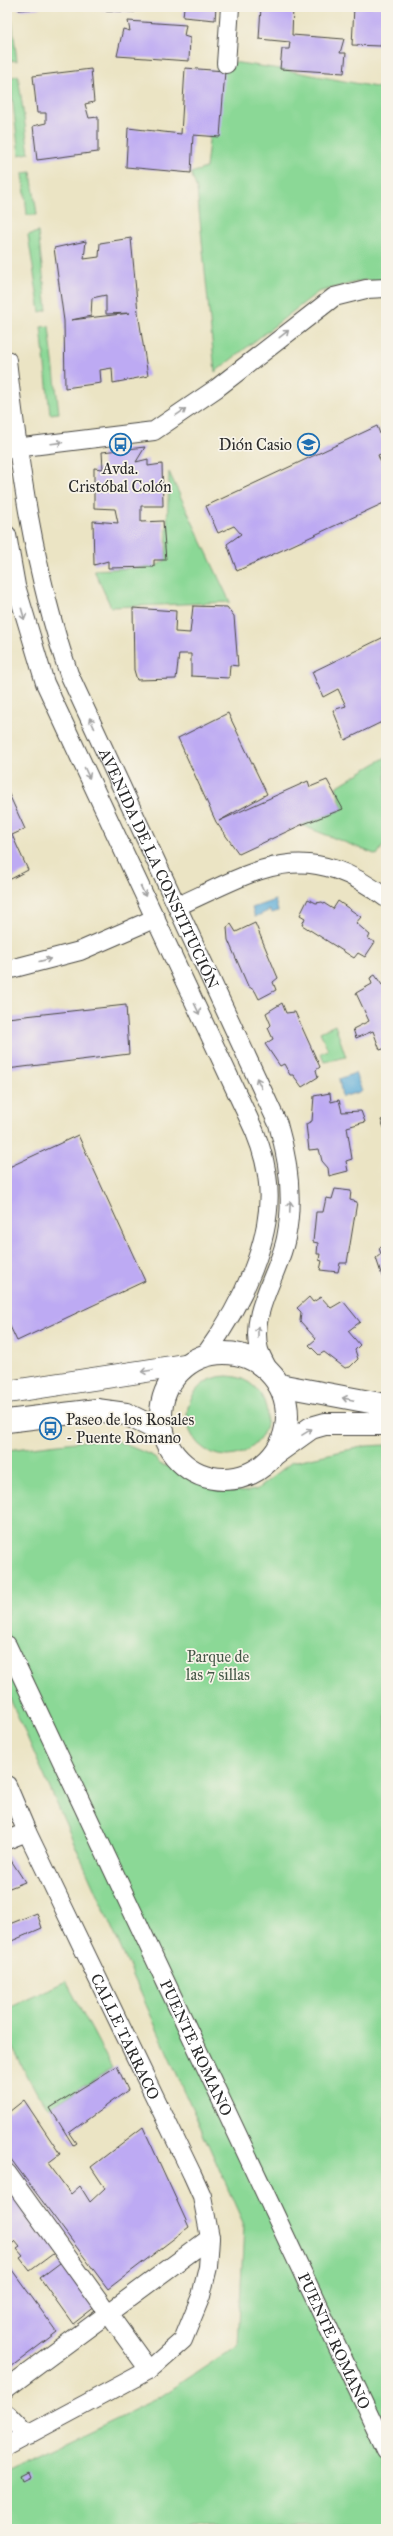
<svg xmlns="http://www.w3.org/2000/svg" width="393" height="2536" font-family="'IM FELL Great Primer',serif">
	<rect width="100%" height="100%" fill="#f7f3e8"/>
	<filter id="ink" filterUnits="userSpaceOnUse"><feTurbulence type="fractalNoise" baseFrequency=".025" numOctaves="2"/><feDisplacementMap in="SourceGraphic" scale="8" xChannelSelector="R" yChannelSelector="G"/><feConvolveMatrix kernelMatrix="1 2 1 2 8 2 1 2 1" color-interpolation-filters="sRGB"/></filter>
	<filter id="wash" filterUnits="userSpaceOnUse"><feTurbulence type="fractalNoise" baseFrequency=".012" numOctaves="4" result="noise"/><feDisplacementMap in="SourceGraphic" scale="16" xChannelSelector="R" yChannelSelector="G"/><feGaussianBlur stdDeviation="0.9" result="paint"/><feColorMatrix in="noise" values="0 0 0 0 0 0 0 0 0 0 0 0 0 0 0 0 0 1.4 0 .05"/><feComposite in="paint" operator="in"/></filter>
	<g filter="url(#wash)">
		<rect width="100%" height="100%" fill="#ebe4c4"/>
		<!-- green -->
		<g fill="#8bd896" stroke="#5b8260">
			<polygon points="384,7 386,7 386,282 365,280 318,292 215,372 197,190 191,173 206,168 218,60 280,69 381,88"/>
			<polygon points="7,20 12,20 17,61 7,60"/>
			<polygon points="18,75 29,153 19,155 10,78"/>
			<polygon points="31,172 37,215 27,215 23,173"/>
			<polygon points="38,232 47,310 40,312 28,235"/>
			<polygon points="49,326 49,327 59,413 50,414 41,327"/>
			<polygon points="169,472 230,602 111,607 94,570 154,567 166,560"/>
			<polygon points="386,757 386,841 377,855 301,825 343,809 336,787"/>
			<polygon points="335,1025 346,1057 324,1062 321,1053 328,1050 320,1032"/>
			<circle cx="227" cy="1416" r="40"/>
			<polygon points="110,1438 153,1456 160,1464 241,1492 256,1490 292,1462 366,1446 386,1445 386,2529 7,2529 7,2471 157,2399 238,2345 244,2225 7,1692 7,1450"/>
			<polygon points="66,1981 112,2068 50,2108 38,2095 7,2038 7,2009"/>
		</g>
		<!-- water -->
		<g fill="#5eadd8" stroke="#446c82">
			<polygon points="275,900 278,911 272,913 270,910 255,917 252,908"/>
			<polygon points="355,1073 362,1091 342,1097 339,1079"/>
		</g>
		<g id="blocks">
			<!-- building -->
			<g fill="#bdaaf3" fill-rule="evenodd">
				<polygon points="18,7 41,7 41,8 19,10"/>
				<polygon points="101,7 135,7 135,12 101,10"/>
				<polygon points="184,7 216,7 215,20 183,17"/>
				<polygon points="261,7 293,7 292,35 344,39 340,53 346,53 344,73 280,69 282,49 289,49 290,42 259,39"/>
				<polygon points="354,7 384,7 381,46 352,45"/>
				<polygon points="128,21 186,25 184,36 190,38 189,61 117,56 123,29 130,31"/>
				<polygon points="185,68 225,71 220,137 193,135 191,173 126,167 128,128 181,134"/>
				<polygon points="91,69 94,102 85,104 89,118 98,117 98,152 37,160 33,126 46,123 46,113 37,113 33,76"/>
				<path d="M131,238L138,312L148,376L113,383L112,368L100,370L101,383L65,388L64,321L54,248L86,241L84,259L99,257L100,243ZM106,295V314L130,313L71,320L91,316L92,298Z"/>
				<polygon points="377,426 386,449 386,452 378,455 384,471 386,470 386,502 237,571 227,544 241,534 234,526 218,533 206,506"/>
				<polygon points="145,447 136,462 148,459 148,466 162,464 163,506 141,506 141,522 163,521 166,560 154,560 154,567 108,568 108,561 94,565 93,521 118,523 115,509 94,508 94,468 103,469 102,452"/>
				<polygon points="193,606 227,607 234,616 238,666 230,665 229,678 191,676 191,654 179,654 176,679 137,680 134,670 133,608 176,611 175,632 190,633"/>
				<polygon points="386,636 386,720 345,740 333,710 346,706 338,689 323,697 312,672"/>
				<polygon points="228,713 267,794 219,821 308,781 310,787 327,780 343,809 301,825 239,854 216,822 178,738"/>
				<polygon points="7,790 25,829 12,835 28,870 7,881"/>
				<polygon points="308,899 316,903 322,902 333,909 338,901 361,917 356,923 370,935 368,939 375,942 365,957 358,953 354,958 302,925 305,918 300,915"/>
				<polygon points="255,923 278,978 273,982 276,990 259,999 255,991 248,986 228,940 227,927 231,924 236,932"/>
				<polygon points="375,975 382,985 386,985 386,1048 380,1050 373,1031 356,1038 353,1029 369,1021 356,993 372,984 370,978"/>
				<polygon points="282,1003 286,1013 295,1012 320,1067 316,1070 318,1077 302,1087 293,1075 290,1075 284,1064 280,1066 265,1044 273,1039 268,1028 271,1025 266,1013"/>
				<polygon points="126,1005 129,1054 7,1069 7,1018"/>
				<polygon points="330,1093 331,1102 339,1100 342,1112 361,1111 365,1122 347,1127 352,1159 346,1161 348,1171 329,1176 328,1168 322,1161 319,1149 309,1150 306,1124 312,1121 314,1096"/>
				<polygon points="386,1118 386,1126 384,1128 381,1120"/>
				<polygon points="78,1135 145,1281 17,1341 7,1320 7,1168"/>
				<polygon points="335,1189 351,1191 350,1200 357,1202 347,1263 340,1263 338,1272 320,1270 322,1261 319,1260 320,1254 317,1254 318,1243 313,1242 316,1212 323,1212 326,1198 332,1199"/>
				<polygon points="386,1245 386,1279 383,1279 376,1258 381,1254 379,1248"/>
				<polygon points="309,1297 313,1302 321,1297 331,1308 343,1301 360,1322 348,1331 360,1345 355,1350 358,1359 350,1367 345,1368 324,1352 319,1355 309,1345 316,1339 300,1321 301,1312 297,1308"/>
				<polygon points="7,1854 25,1882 7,1889"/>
				<polygon points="37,1913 42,1928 7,1943 7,1925"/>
				<polygon points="117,2066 128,2090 69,2133 76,2143 73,2145 50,2108"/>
				<polygon points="24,2100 60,2154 48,2163 71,2194 80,2186 90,2202 105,2188 91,2167 143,2127 189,2227 108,2289 7,2154 7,2109 9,2112"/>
				<polygon points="7,2173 61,2248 30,2271 20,2258 23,2256 17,2249 20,2247 15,2241 11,2245 7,2241"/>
				<polygon points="68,2257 100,2303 73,2324 40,2278"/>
				<polygon points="7,2263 57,2332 7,2370"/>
				<polygon points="30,2472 32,2477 24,2481 22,2476"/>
			</g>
		</g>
	</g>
	<g filter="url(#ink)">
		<use href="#blocks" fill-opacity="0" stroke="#484742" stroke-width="1"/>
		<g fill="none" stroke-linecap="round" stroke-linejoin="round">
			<defs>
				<g id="street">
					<polyline points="226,64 230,7"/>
					<path id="s1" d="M7,360C19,466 34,573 69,674L278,1124C289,1162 294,1199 286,1238C279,1274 249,1312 259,1350C261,1356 265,1363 268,1369"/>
					<polyline points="7,449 154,431 217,388 334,297 366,289 386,288"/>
					<path d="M7,535L16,586L45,683L248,1117C257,1135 264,1154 267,1175C277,1236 240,1307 205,1355"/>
					<path d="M178,906C259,869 304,836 386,898"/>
					<polyline points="7,970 80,951 156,918"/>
					<path id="s2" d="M7,1645L386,2450"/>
					<path id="s3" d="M7,1785L27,1832L192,2174L202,2196L210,2238L208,2267L201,2296L183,2340L149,2370L7,2446"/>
					<polyline points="7,1840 27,1832"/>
					<polyline points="7,2173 149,2370"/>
					<polyline points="7,2388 210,2238"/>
					<polyline points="7,2414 28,2436"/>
				</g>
				<g id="secondary">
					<circle cx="224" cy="1416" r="63"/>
					<polyline points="279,1385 386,1405"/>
					<polyline points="7,1392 185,1365"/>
					<polyline points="7,1421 97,1410 126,1414 163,1432"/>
					<polyline points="276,1453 311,1428 325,1424 386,1424"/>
				</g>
			</defs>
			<!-- street casing -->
			<use href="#street" stroke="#484742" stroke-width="20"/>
			<!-- secondary casing -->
			<use href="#secondary" stroke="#484742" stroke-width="24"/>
			<!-- street -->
			<use href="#street" stroke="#fff" stroke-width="18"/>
			<!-- secondary -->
			<use href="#secondary" stroke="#fff" stroke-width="22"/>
		</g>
		<!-- one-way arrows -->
		<defs><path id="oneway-shaft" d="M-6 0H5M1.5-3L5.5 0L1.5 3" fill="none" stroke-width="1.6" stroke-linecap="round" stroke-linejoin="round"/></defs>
		<g stroke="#a0a0a0">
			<use href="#oneway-shaft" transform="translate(284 334) rotate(-38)"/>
			<use href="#oneway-shaft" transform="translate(181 412) rotate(-34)"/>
			<use href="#oneway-shaft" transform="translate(57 443) rotate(-7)"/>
			<use href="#oneway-shaft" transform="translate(23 614) rotate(74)"/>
			<use href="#oneway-shaft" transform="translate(92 723) rotate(-115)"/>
			<use href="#oneway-shaft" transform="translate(87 773) rotate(65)"/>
			<use href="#oneway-shaft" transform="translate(143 891) rotate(65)"/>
			<use href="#oneway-shaft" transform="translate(45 960) rotate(-14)"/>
			<use href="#oneway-shaft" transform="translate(197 1009) rotate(65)"/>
			<use href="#oneway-shaft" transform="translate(259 1083) rotate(-115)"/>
			<use href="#oneway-shaft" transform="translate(290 1207) rotate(-87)"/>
			<use href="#oneway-shaft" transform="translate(258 1332) rotate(-90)"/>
			<use href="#oneway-shaft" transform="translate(147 1371) rotate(171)"/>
			<use href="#oneway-shaft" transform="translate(348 1399) rotate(-168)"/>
			<use href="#oneway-shaft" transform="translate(307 1432) rotate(-32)"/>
		</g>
	</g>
	<!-- icons -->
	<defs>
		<symbol id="bus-ring" viewBox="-11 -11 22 22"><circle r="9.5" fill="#f7f3e8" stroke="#1f6fb2" stroke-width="1.5"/><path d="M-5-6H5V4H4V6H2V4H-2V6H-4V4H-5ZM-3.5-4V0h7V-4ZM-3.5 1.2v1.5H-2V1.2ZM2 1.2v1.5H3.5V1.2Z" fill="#1f6fb2"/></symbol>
		<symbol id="school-ring" viewBox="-11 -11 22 22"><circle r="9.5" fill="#f7f3e8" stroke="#1f6fb2" stroke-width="1.5"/><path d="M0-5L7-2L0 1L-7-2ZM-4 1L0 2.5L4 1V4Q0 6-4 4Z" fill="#1f6fb2"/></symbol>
	</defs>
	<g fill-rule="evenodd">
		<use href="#bus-ring" x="108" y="432" width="25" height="25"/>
		<use href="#school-ring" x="296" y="432" width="25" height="25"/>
		<use href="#bus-ring" x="38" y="1416" width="25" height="25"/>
	</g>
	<g text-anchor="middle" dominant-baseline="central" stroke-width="3.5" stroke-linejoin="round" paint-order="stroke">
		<!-- poi labels -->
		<g font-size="16" fill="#2b2b2b" stroke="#f7f3e8" text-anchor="end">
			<text x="292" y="444">Dión Casio</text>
			<text x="120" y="468" text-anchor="middle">Avda.<tspan x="120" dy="18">Cristóbal Colón</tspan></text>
			<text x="66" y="1419" text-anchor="start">Paseo de los Rosales<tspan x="66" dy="18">- Puente Romano</tspan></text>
		</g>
		<!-- street labels -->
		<g font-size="16" fill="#2b2b2b" stroke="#f7f3e8">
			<text stroke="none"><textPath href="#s1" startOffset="535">AVENIDA DE LA CONSTITUCIÓN</textPath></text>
			<text stroke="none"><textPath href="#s3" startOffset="278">CALLE TARRACO</textPath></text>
			<text stroke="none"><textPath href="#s2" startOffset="445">PUENTE ROMANO</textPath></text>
			<text stroke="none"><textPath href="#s2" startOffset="769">PUENTE ROMANO</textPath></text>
		</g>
		<!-- park labels -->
		<g font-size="16" fill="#435646" stroke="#f7f3e8">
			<text x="218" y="1656">Parque de<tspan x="218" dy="18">las 7 sillas</tspan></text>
		</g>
	</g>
	<!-- margin -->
	<rect width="393" height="2536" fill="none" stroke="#f7f3e8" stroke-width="24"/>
</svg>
